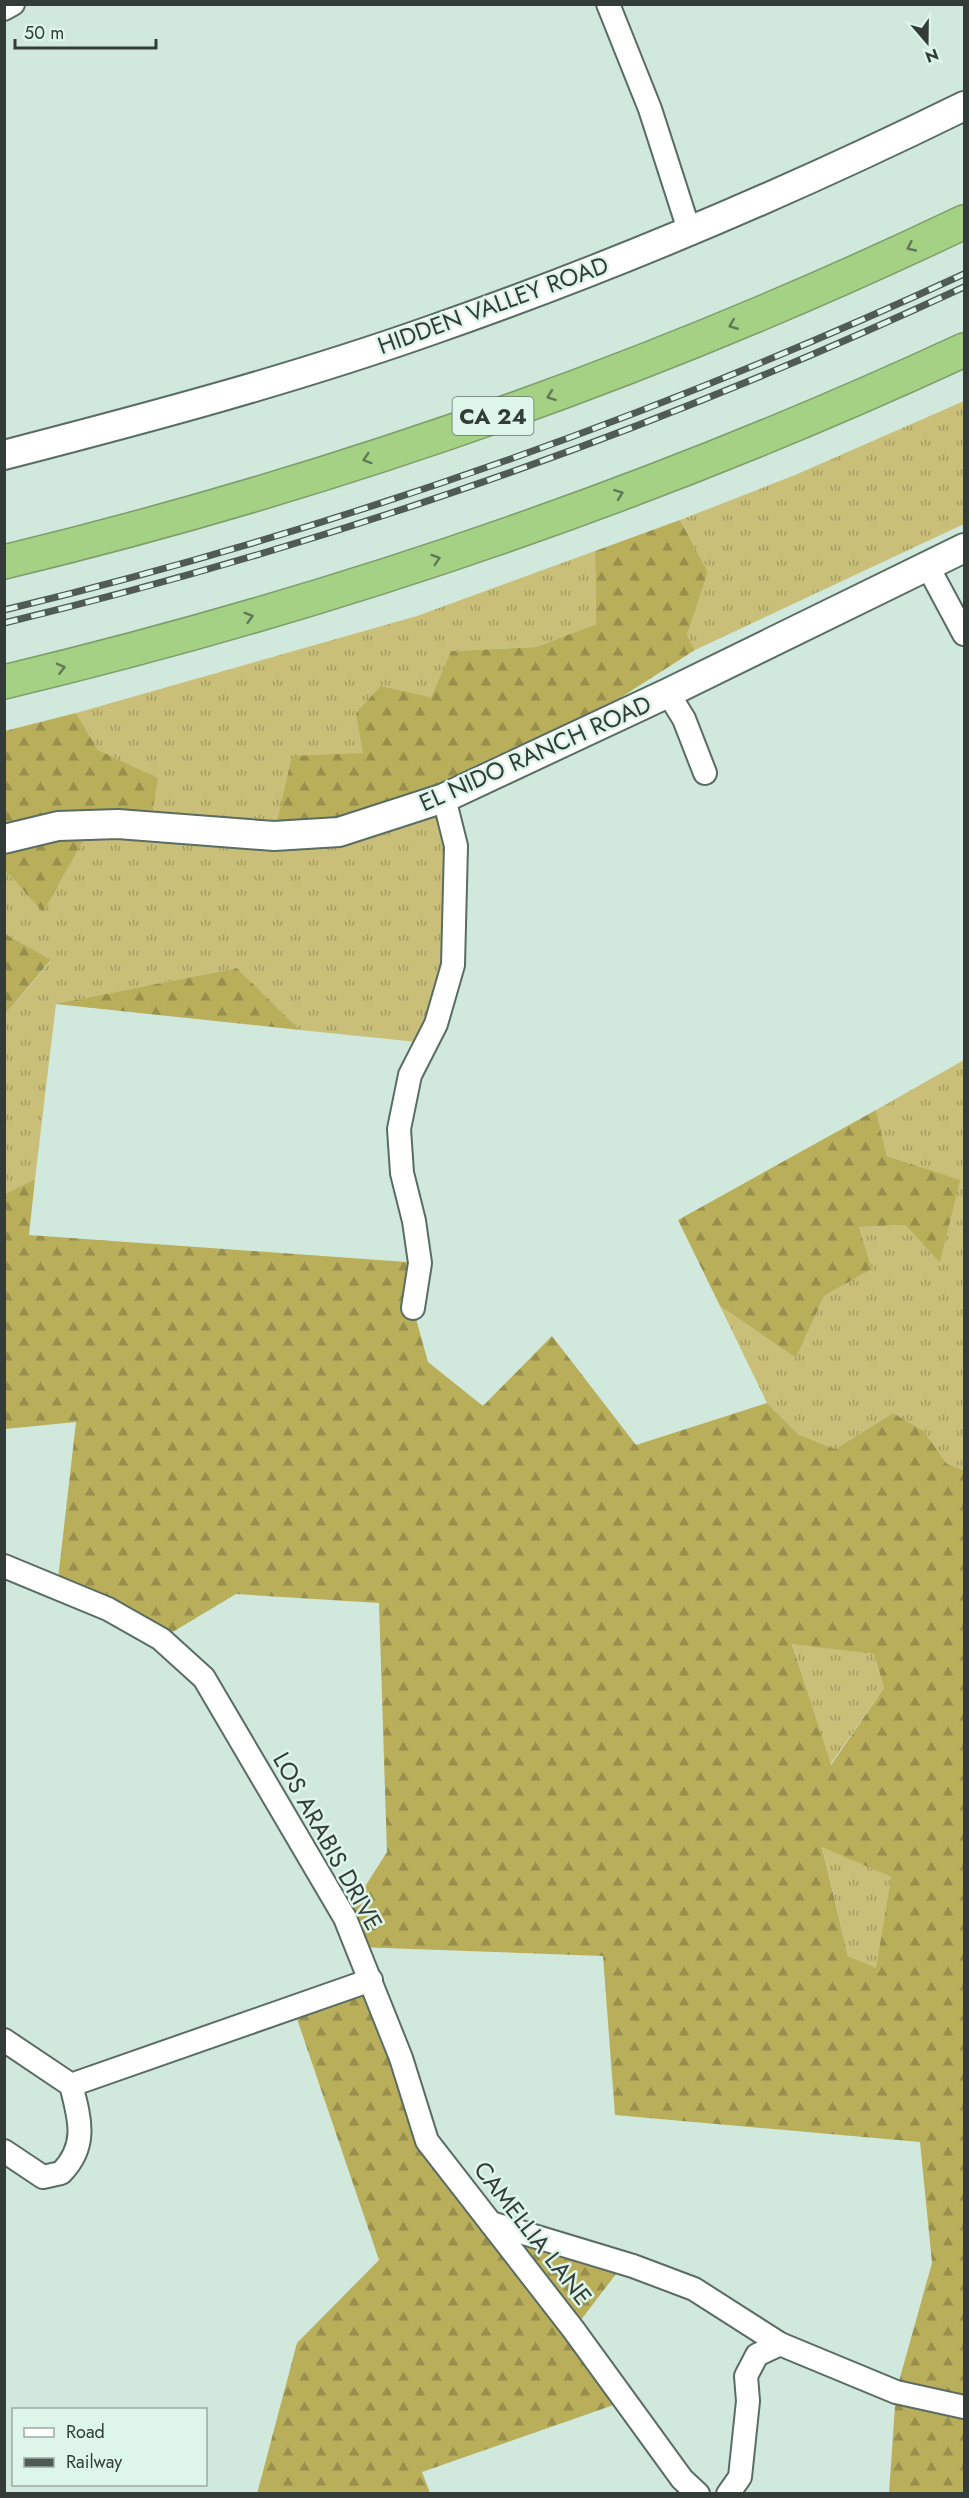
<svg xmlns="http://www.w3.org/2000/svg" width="969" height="2498" font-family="Jost,sans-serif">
	<defs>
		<pattern id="grass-tufts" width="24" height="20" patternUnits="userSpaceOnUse" patternTransform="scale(1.5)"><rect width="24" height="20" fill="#c9bf79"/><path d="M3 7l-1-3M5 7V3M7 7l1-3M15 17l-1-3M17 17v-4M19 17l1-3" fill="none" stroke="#a49c64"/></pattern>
		<pattern id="forest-firs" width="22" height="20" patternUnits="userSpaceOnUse" patternTransform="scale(1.5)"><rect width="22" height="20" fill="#b9ae5a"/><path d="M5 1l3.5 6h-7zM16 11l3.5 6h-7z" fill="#978f4b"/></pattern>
	</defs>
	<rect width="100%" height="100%" fill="#d1e8dd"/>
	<!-- grass -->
	<g fill="url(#grass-tufts)">
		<polygon points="964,401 964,524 695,650 687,635 708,572 680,520 795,475"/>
		<polygon points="595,551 596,624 536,647 451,651 431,697 381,686 444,798 453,965 427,1043 300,1030 237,968 56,1004 35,1179 5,1194 5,1014 51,961 5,934 5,870 43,911 92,825 151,775 98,750 76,713 417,616"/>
		<polygon points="964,1060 964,1470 947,1464 924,1431 893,1413 835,1449 798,1434 767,1403 720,1306 796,1358 824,1296 872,1269 859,1227 905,1225 940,1263 959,1180 887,1156 876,1110"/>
		<polygon points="792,1643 874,1654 884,1688 830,1765"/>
		<polygon points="822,1846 891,1877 876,1969 848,1956"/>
	</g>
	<!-- forest -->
	<g fill="url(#forest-firs)" fill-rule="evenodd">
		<polygon points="680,520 708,572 687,635 695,650 526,758 444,798 274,836 292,756 363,753 356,713 381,686 431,697 451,651 536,647 596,624 595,551"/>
		<polygon points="76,713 98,750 158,778 150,826 92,825 43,912 5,870 5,731"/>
		<polygon points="5,934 51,960 5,1014"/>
		<polygon points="237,968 300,1030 55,1004"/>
		<polygon points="876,1110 887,1156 960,1180 940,1263 905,1225 859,1227 872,1269 824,1296 796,1358 720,1306 678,1220"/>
		<path d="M35,1179L29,1235L420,1263L413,1308L428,1362L483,1406L552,1336L636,1445L767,1403L798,1434L835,1449L893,1413L924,1431L947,1464L964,1470V2493H889L896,2392L932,2263L920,2142L615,2115L603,1956L357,1947L345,1918L387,1852L379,1603L236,1594L161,1639L57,1588L76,1422L5,1429V1194ZM792,1644L874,1654L884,1688L831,1765ZM822,1847L891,1877L876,1968L848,1956Z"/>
		<polygon points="371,1980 427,2141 491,2223 629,2257 574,2329 625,2401 422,2472 430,2493 257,2494 297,2343 379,2260 293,2007"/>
	</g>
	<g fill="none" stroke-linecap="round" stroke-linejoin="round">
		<defs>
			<g id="minor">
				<polyline points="608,4 650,109 689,230"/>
				<polyline points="4,9 13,4"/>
				<polyline points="927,565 964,634"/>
				<polyline points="668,693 684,719 705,773"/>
				<polyline points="413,1308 420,1263 414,1221 402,1173 399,1129 410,1075 436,1024 453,965 456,846 444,798"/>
				<polyline points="4,1566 108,1609 161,1639 204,1678 345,1918 401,2058 427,2141 573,2329 682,2479 698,2494"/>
				<polyline points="4,2040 71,2085 371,1980"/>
				<path d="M4,2151L43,2177L61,2173C88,2146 80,2119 71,2085"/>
				<polyline points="491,2223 633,2266 694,2289 780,2344"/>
				<polyline points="728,2494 740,2477 748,2401 746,2376 757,2355 780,2344 896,2392 964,2407"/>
			</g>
			<g id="tertiary">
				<path d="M4,455C147,418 290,380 429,331C610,268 793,190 964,106"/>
				<polyline points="4,839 58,826 118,824 274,836 339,832 444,798 668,693 964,548"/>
			</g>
			<g id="motorway">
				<path d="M4,562C335,482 658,368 964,222"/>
				<path d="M4,682C334,603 657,492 964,350"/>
			</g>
		</defs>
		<!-- minor casing -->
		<use href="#minor" stroke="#596d63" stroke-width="26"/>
		<!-- tertiary casing -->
		<use href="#tertiary" stroke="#596d63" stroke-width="32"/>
		<!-- motorway casing -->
		<use href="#motorway" stroke="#7d9d6a" stroke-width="36"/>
		<!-- minor -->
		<use href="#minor" stroke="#fff" stroke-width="22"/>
		<!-- tertiary -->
		<use href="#tertiary" stroke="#fff" stroke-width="28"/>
		<!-- motorway -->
		<use href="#motorway" stroke="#a5d185" stroke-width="33"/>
		<defs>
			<g id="rail">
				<path d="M4,610C335,530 656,416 964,274"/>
				<path d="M4,623C335,543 656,430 964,287"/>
			</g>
		</defs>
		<!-- rail casing -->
		<use href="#rail" stroke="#505b56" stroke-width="7"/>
		<!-- rail -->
		<use href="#rail" stroke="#def6ea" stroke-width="4.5" stroke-dasharray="14" stroke-linecap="butt"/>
	</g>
	<!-- one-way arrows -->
	<defs><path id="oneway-chevron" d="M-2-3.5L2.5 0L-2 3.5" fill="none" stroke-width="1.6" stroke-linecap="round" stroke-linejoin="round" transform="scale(1.5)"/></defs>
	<g stroke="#617857">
		<use href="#oneway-chevron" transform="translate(911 247) rotate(155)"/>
		<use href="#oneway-chevron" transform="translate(733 325) rotate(158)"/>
		<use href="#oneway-chevron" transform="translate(551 396) rotate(160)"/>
		<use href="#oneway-chevron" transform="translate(367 459) rotate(162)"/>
		<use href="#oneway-chevron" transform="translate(619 494) rotate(-20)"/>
		<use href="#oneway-chevron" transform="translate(436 559) rotate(-18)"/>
		<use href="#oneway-chevron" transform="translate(249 617) rotate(-16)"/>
		<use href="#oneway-chevron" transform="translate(61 668) rotate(-14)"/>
	</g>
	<g text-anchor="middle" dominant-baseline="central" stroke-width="5" stroke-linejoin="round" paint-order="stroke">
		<!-- shield labels -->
		<rect fill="#def6ea" stroke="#66746d" stroke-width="1.5" x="452.5" y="397" width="81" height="38" rx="4.5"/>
		<g font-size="22" font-weight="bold" fill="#333c38">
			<text x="493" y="416">CA 24</text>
		</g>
		<!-- street labels -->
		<g font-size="24" fill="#333c38" stroke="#def6ea">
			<text transform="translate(493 305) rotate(-20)">HIDDEN VALLEY ROAD</text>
			<text transform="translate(535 753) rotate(-24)">EL NIDO RANCH ROAD</text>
			<text transform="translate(328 1841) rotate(61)">LOS ARABIS DRIVE</text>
			<text transform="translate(533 2233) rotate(52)">CAMELLIA LANE</text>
		</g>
	</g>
	<!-- border -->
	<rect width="969" height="2498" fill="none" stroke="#333c38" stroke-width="12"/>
	<!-- legend -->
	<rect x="12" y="2408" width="195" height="78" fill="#def6ea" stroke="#9aaca3" stroke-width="1.5"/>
	<rect x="24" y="2428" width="30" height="9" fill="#ffffff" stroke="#9aaca3" stroke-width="1.5"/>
	<text x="66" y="2438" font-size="18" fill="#333c38">Road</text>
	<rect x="24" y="2458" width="30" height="9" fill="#505b56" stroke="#9aaca3" stroke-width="1.5"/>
	<text x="66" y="2468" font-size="18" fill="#333c38">Railway</text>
	<!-- north arrow -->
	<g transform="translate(927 42) rotate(160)" stroke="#def6ea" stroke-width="4.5" paint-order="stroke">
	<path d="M0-4.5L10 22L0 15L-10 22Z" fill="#333c38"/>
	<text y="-9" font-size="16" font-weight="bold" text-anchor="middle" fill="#333c38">N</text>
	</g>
	<!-- scale -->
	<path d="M15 39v9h141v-9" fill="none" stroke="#333c38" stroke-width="3"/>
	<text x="24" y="39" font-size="18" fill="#333c38" stroke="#def6ea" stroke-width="4.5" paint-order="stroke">50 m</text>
</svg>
